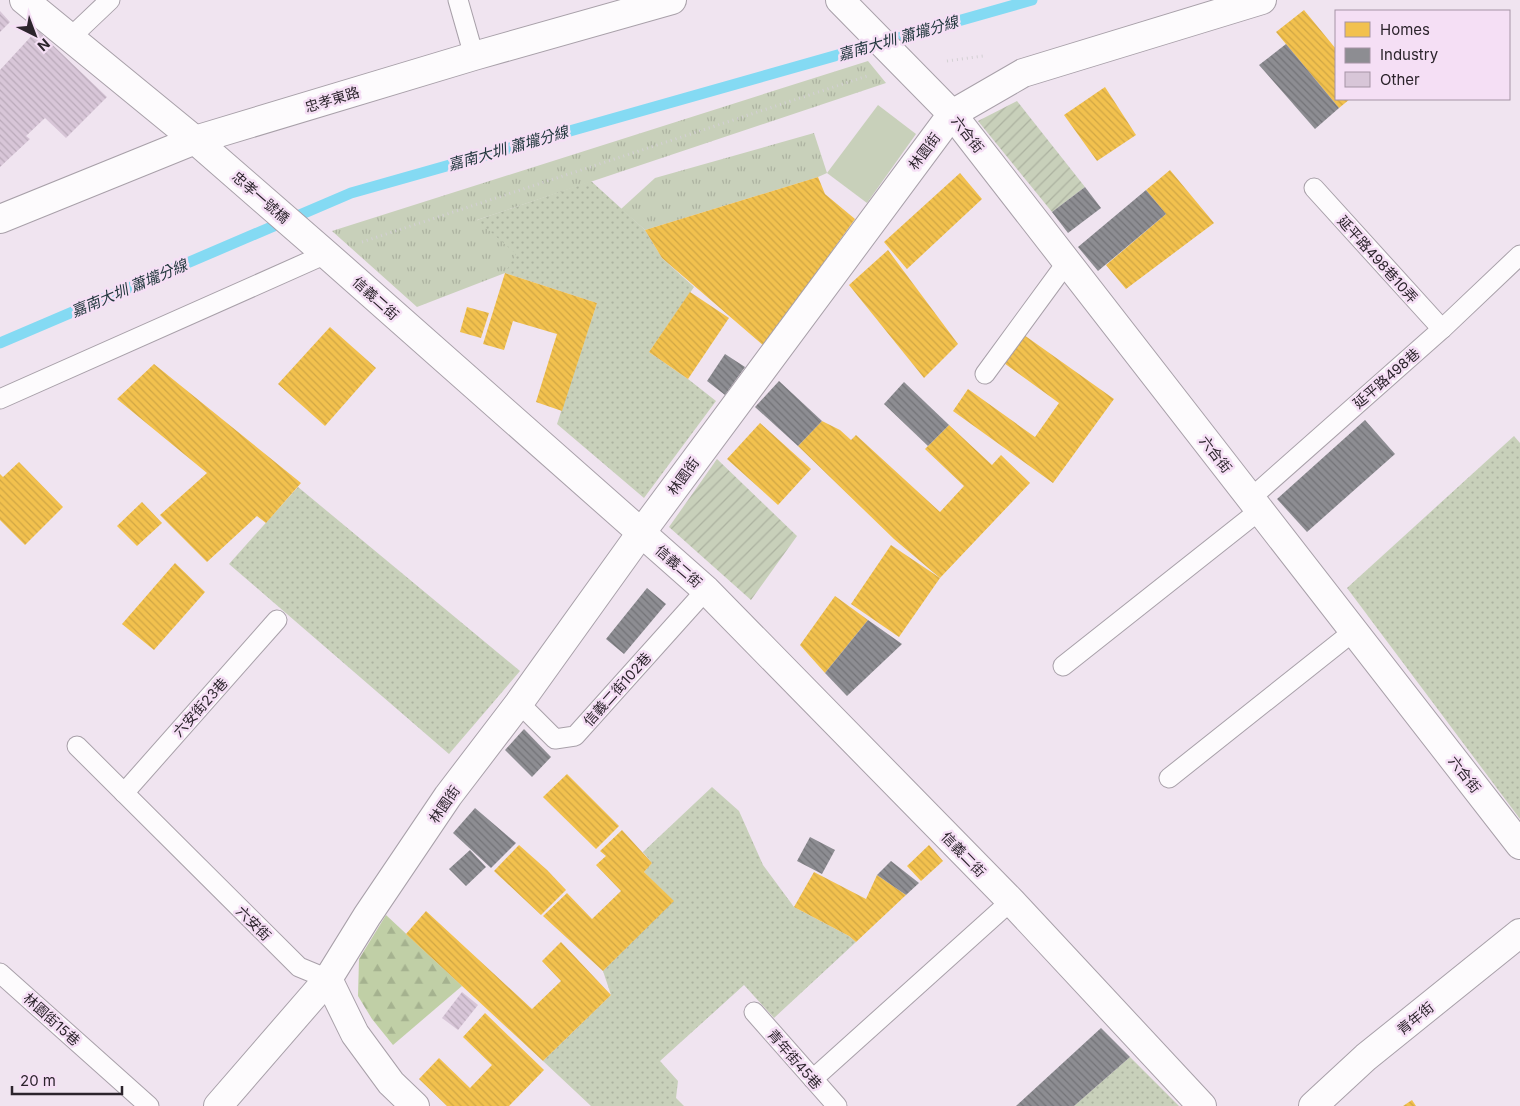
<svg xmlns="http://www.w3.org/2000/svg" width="1520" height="1106" font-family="Inter,'Noto Sans TC',sans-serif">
	<defs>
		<pattern id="grass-dots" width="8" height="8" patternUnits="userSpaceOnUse" patternTransform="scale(1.25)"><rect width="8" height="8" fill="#c8d0ba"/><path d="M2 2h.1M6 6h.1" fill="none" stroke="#acb2a0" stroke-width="1.8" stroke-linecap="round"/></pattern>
		<pattern id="forest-firs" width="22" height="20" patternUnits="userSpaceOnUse" patternTransform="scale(1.25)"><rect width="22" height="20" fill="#c0cfa6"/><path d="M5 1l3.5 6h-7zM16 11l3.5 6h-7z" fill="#a5b28f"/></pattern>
		<pattern id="park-tufts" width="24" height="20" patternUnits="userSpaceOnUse" patternTransform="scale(1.25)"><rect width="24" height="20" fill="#c8d0ba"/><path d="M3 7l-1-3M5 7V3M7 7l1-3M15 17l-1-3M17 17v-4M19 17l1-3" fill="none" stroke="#acb2a0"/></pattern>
		<pattern id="garden-furrows" width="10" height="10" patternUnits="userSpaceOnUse" patternTransform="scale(1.25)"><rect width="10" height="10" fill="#c8d0ba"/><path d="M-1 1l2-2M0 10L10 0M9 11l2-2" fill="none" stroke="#acb2a0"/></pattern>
		<pattern id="homes-back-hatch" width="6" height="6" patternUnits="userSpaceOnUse" patternTransform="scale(1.25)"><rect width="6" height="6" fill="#f2c14e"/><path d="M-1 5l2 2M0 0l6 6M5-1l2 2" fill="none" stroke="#d0a644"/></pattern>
		<pattern id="industry-back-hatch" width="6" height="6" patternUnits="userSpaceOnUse" patternTransform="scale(1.25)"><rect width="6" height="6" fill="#8d8d92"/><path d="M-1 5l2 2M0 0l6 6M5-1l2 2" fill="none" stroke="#737377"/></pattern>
		<pattern id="building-back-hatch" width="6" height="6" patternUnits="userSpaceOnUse" patternTransform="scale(1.25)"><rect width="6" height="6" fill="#d8c6d8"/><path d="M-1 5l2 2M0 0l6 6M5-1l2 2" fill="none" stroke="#baaaba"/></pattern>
	</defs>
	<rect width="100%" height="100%" fill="#f0e4f0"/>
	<!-- grass -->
	<g fill="url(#grass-dots)">
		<polygon points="591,181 645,230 662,258 694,287 649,352 688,379 716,401 644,498 557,424 597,303 505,273 477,220"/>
		<polygon points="1514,436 1520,443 1520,819 1347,588"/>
		<polygon points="298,487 520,671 449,754 229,564"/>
		<polygon points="712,787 739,811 763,865 794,907 849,936 856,942 774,1018 744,985 660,1061 678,1081 676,1098 684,1106 591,1106 543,1061 611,995 603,971 673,901 644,872 652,863 643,852"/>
		<polygon points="1130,1057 1179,1106 1074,1106"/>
	</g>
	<!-- forest -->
	<polygon fill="url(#forest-firs)" points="386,915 462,986 393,1045 372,1019 358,996 359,959"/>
	<!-- park -->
	<g fill="url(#park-tufts)">
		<polygon points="868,61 886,83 477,220 516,254 505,273 417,307 332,231"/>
		<polygon points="814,133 827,173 818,177 645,230 621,209 655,178"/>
	</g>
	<!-- garden -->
	<g fill="url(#garden-furrows)">
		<polygon points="1017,101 1085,187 1052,212 978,121"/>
		<polygon points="717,459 797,536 751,600 669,527"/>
	</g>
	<!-- pitch -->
	<polygon fill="#c8d0ba" points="878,105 916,134 867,203 827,173"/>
	<!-- homes -->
	<g fill="url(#homes-back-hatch)">
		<polygon points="1304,10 1336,49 1336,99 1350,99 1339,108 1276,32"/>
		<polygon points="1105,87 1136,135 1097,161 1064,115"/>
		<polygon points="1170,170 1214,223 1126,289 1106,265 1166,214 1146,190"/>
		<polygon points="960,173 982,199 907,269 884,242"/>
		<polygon points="818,177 825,194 855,219 764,346 662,258 645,230"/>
		<polygon points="888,250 958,344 924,378 849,285"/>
		<polygon points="505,273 597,303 562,411 536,402 557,334 513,321 504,350 483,344"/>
		<polygon points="690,292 729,318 688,379 649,352"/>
		<polygon points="467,307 489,313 481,338 460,332"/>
		<polygon points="330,327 376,368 325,426 278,384"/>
		<polygon points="1024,335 1114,399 1053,483 953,411 968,389 1035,437 1059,403 1004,363"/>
		<polygon points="154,364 301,483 266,523 257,516 207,562 160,515 207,473 117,399"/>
		<polygon points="822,421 840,430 851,440 856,435 940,512 964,486 925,449 949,425 992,465 1001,455 1030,483 940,578 894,539 798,446"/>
		<polygon points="760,423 811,469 778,505 727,459"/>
		<polygon points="19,462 63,507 25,545 0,520 0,474 3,477"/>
		<polygon points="142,502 162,523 137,546 117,526"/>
		<polygon points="891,545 940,578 899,637 851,604"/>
		<polygon points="175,563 205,592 154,650 122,624"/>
		<polygon points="835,596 868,620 825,673 800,645"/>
		<polygon points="567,774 619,826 596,849 543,797"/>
		<polygon points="622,830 652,863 644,872 674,901 603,971 543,916 567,893 592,919 621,891 596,865 606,856 600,851"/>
		<polygon points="519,845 547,870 566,890 541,915 494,871"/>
		<polygon points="929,845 943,861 921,881 907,866"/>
		<polygon points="814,872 866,899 877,875 906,895 856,942 849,936 794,907"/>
		<polygon points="426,911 532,1009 561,981 542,961 561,942 611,995 543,1061 406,934"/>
		<polygon points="485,1013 544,1070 509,1106 447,1106 419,1079 439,1058 470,1088 492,1065 463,1037"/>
		<polygon points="1412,1100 1416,1106 1403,1106"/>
	</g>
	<!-- industry -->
	<g fill="url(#industry-back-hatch)">
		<polygon points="1286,44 1339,108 1315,129 1259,65"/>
		<polygon points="1085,187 1101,208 1068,233 1052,212"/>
		<polygon points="1146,190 1166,214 1098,271 1078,247"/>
		<polygon points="725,354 745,367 725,395 707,381"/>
		<polygon points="779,381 822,421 798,446 755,407"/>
		<polygon points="904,382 949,425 928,446 884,404"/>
		<polygon points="1365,420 1395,454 1307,532 1277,499"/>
		<polygon points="647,588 666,604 624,654 606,639"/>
		<polygon points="868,620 902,644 847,696 825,673"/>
		<polygon points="524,729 551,757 532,777 505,750"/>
		<polygon points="475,808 516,843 491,868 453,833"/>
		<polygon points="810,837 835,850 822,874 797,861"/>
		<polygon points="470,850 486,867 466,886 449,869"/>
		<polygon points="891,861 919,883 906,895 877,875"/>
		<polygon points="1101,1028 1130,1057 1074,1106 1016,1106"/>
	</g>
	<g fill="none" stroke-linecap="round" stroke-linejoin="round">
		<!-- stream -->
		<polyline stroke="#84daf3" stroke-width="11" points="0,343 351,193 1032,0"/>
	</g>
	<!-- building -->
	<g fill="url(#building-back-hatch)">
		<polygon points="0,11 10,22 0,32"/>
		<polygon points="37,30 107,97 66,138 45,118 26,136 30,139 0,167 0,70"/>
		<polygon points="462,992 478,1005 458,1030 442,1018"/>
	</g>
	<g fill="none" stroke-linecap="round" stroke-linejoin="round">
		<defs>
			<g id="service">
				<polyline points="458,0 474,56"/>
				<polyline points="70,38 110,0"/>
				<polyline points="1314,188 1442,329"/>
				<polyline points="985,374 1067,262"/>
				<polyline points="0,399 326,254"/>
				<polyline points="1251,498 1442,329 1520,255"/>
				<polyline points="1063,666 1260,510"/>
				<polyline points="519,703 555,739 575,736 706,590"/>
				<polyline points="77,746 299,967 328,979"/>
				<polyline points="1169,778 1354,631"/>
				<polyline points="124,793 277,620"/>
				<polyline points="0,973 149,1106"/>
				<polyline points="754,1012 837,1106"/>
				<polyline points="813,1079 1011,901"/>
			</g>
			<g id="minor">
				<polyline points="24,0 195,140 326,254 706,590 1011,901 1202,1106"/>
				<polyline points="840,0 952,114 1520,845"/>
				<polyline points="0,219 195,140 474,56 672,0"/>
				<polyline points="328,979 355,1034 391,1083 415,1106"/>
				<polyline points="218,1106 328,979 367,916 448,796 519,703 641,533 952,114 1023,73 1262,0"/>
				<polyline points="1313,1106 1366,1057 1520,933"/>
			</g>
		</defs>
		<!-- service casing -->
		<use href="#service" stroke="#a8a0a9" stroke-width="21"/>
		<!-- minor casing -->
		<use href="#minor" stroke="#a8a0a9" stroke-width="30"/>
		<!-- path -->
		<g stroke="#d3d0d3" stroke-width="3" stroke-dasharray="1 4" stroke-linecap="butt">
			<polyline points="947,61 983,56"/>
			<polyline points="362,242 867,76"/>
		</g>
		<!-- service -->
		<use href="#service" stroke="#fdfbfd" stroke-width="19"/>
		<!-- minor -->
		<use href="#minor" stroke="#fdfbfd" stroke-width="28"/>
	</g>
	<g text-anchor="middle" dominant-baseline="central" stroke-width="5" stroke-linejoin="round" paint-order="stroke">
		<!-- street labels -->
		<g font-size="14" fill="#2c242c" stroke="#f5dff5">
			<text transform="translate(332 99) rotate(-17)">忠孝東路</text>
			<text transform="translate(968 134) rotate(52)">六合街</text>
			<text transform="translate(924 151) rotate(-53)">林園街</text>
			<text transform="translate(261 197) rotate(41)">忠孝一號橋</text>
			<text transform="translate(1378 259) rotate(48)">延平路498巷10弄</text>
			<text transform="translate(376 298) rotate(42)">信義二街</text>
			<text transform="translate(1386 378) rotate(-41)">延平路498巷</text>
			<text transform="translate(1216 454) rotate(52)">六合街</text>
			<text transform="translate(683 476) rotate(-54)">林園街</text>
			<text transform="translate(679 566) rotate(41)">信義二街</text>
			<text transform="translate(617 689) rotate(-48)">信義二街102巷</text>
			<text transform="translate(200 707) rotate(-48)">六安街23巷</text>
			<text transform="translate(1465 774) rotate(52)">六合街</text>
			<text transform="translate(444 804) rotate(-55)">林園街</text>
			<text transform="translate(964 854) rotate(46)">信義二街</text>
			<text transform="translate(254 923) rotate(45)">六安街</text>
			<text transform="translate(1415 1018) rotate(-39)">青年街</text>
			<text transform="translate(52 1019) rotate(42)">林園街15巷</text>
			<text transform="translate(795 1059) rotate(49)">青年街45巷</text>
		</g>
		<!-- water labels -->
		<g font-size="15" font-style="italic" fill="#1e343a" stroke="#f5dff5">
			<text transform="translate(898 38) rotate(-16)">嘉南大圳 蕭壠分線</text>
			<text transform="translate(508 148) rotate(-16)">嘉南大圳 蕭壠分線</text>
			<text transform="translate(129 288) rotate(-23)">嘉南大圳 蕭壠分線</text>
		</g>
	</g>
	<!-- legend -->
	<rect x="1335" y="10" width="175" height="90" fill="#f5dff5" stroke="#a594a5"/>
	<rect x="1345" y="22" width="25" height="15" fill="#f2c14e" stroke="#a594a5"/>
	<text x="1380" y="35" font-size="15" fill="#2c242c">Homes</text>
	<rect x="1345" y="48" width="25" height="15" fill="#8d8d92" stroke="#a594a5"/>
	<text x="1380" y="60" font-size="15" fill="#2c242c">Industry</text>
	<rect x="1345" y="72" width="25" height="15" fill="#d8c6d8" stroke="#a594a5"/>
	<text x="1380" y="85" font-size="15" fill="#2c242c">Other</text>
	<!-- north arrow -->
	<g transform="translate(35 35) rotate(138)" stroke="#f5dff5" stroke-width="4" paint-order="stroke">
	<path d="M0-4L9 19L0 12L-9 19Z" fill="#2c242c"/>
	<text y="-8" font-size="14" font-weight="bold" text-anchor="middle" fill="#2c242c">N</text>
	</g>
	<!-- scale -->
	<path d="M12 1086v8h110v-8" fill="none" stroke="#2c242c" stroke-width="2.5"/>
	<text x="20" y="1086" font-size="15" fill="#2c242c" stroke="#f5dff5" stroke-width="4" paint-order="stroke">20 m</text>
</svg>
